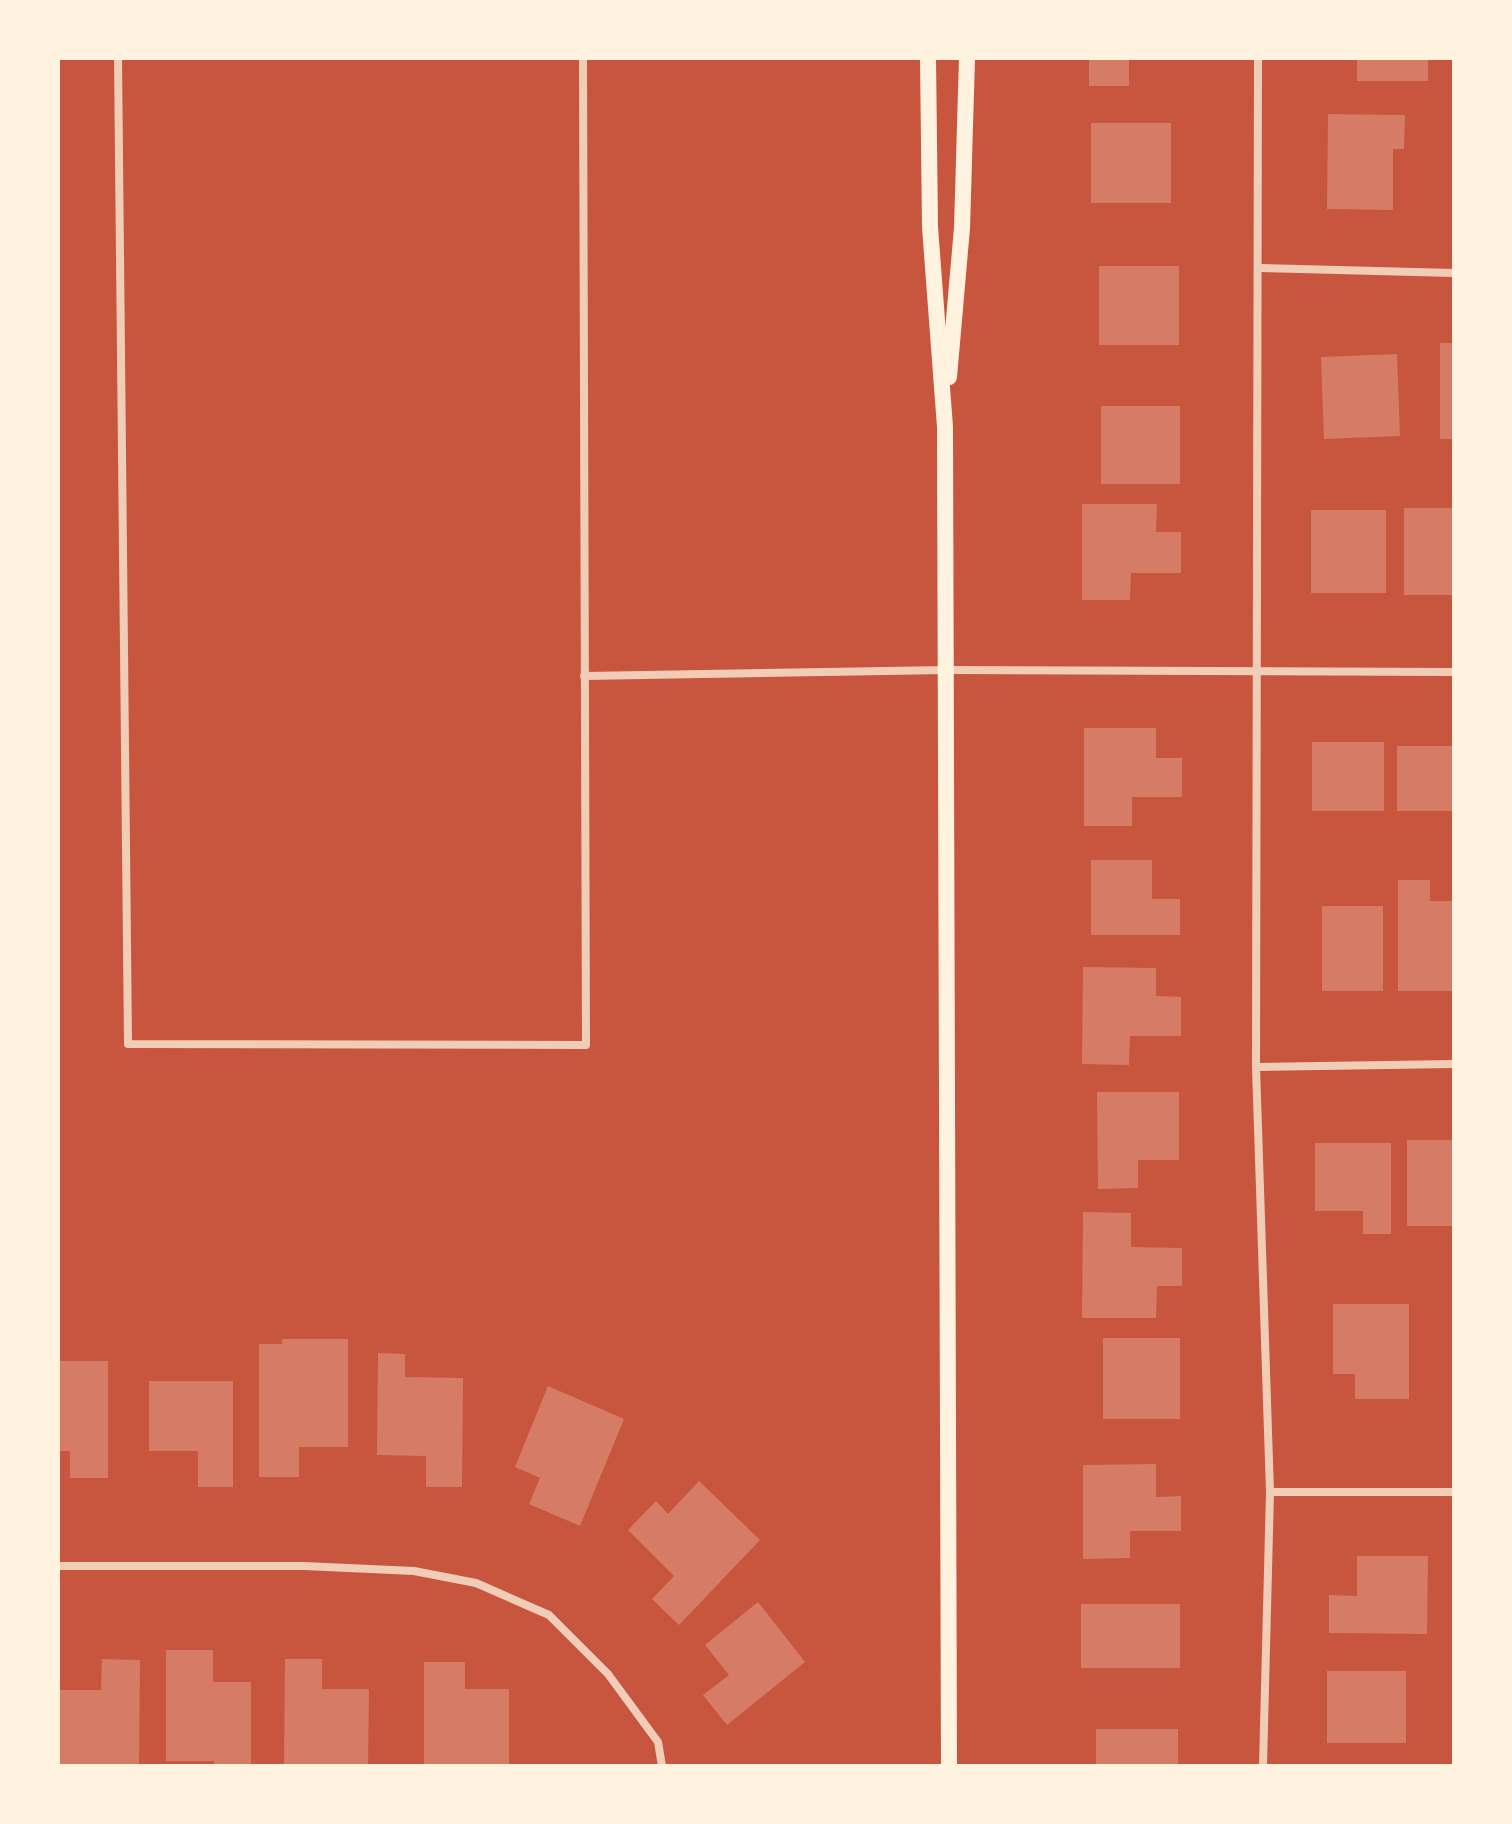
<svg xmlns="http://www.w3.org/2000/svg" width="1512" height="1824" font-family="Mulish,sans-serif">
	<rect width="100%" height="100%" fill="#c8553d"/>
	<!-- building -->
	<g fill="#d67c66">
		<rect x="1089" y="58" width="40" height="28"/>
		<rect x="1357" y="58" width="71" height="23"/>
		<polygon points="1328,114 1405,115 1404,149 1393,149 1393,210 1327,209"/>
		<rect x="1091" y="123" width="80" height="80"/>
		<rect x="1099" y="266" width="80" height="79"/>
		<rect x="1440" y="343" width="14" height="96"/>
		<polygon points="1397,354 1400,436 1324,439 1321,357"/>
		<rect x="1101" y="406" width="79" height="78"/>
		<polygon points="1082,504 1157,504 1156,532 1181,532 1181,573 1131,573 1130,600 1082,600"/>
		<rect x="1404" y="508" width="50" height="87"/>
		<rect x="1311" y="510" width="75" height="83"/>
		<polygon points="1084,728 1156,728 1156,758 1182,758 1182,797 1132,797 1132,826 1084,826"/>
		<rect x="1312" y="742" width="72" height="69"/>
		<rect x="1397" y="746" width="57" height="65"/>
		<polygon points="1091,860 1152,860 1152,899 1180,899 1180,935 1091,935"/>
		<polygon points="1398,880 1430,880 1430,901 1454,901 1454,991 1398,991"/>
		<rect x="1322" y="906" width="61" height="85"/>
		<polygon points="1083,967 1156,968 1156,996 1181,997 1181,1036 1130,1036 1129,1065 1082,1064"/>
		<polygon points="1097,1092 1179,1092 1179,1160 1138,1160 1138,1188 1098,1189"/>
		<rect x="1407" y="1140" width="47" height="86"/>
		<polygon points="1315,1143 1391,1143 1391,1234 1363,1234 1363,1211 1315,1211"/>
		<polygon points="1083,1212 1131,1213 1131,1247 1182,1248 1182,1286 1157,1286 1156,1318 1082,1318"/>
		<polygon points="1333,1304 1409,1304 1409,1399 1355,1399 1355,1374 1333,1374"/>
		<rect x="1103" y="1338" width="77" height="81"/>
		<polygon points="282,1339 348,1339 348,1447 299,1447 299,1477 259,1477 259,1344 282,1344"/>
		<polygon points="378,1353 405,1354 405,1377 463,1378 462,1487 426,1487 426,1456 377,1455"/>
		<polygon points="58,1361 108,1361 108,1478 70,1478 70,1451 58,1451"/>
		<polygon points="149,1381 233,1381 233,1487 198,1487 198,1451 149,1451"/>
		<polygon points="548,1386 624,1419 580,1526 529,1504 540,1478 515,1467"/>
		<polygon points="1156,1464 1156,1497 1181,1496 1181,1531 1130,1531 1130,1558 1083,1559 1083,1465"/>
		<polygon points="699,1481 760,1540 679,1625 652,1599 674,1576 628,1530 656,1501 668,1514"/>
		<polygon points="1357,1556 1428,1556 1427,1634 1329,1633 1329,1595 1357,1596"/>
		<polygon points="758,1602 805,1662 727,1725 703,1695 729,1675 705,1645"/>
		<rect x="1081" y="1604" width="99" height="64"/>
		<polygon points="166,1650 213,1650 213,1682 251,1682 251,1766 214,1766 214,1761 166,1761"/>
		<polygon points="102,1659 140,1660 139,1766 58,1766 58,1690 101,1690"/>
		<polygon points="285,1659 322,1659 322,1689 369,1689 368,1766 284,1766"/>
		<polygon points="424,1662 465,1662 465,1689 509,1689 509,1766 424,1766"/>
		<rect x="1327" y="1671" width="79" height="72"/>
		<rect x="1096" y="1729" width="82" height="37"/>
	</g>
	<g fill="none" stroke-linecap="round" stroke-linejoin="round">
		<!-- minor -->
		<g stroke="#f1ccb7" stroke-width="8">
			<polyline points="118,58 128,1044 586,1045 583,58"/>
			<polyline points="1258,58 1256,1067 1270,1492 1263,1766"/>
			<polyline points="1258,268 1454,273"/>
			<polyline points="584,676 946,670 1454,672"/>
			<polyline points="1256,1067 1454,1064"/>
			<polyline points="1270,1492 1454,1492"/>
			<polyline points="58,1566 304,1566 414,1571 476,1583 549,1615 608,1674 658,1742 662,1766"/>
		</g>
		<!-- secondary -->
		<g stroke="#fff3e0" stroke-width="16">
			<polyline points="928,58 930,227 945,427 949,1766"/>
			<polyline points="949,377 962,228 967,58"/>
		</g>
	</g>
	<!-- border -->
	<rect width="1512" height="1824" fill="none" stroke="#fff3e0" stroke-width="120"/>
</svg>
